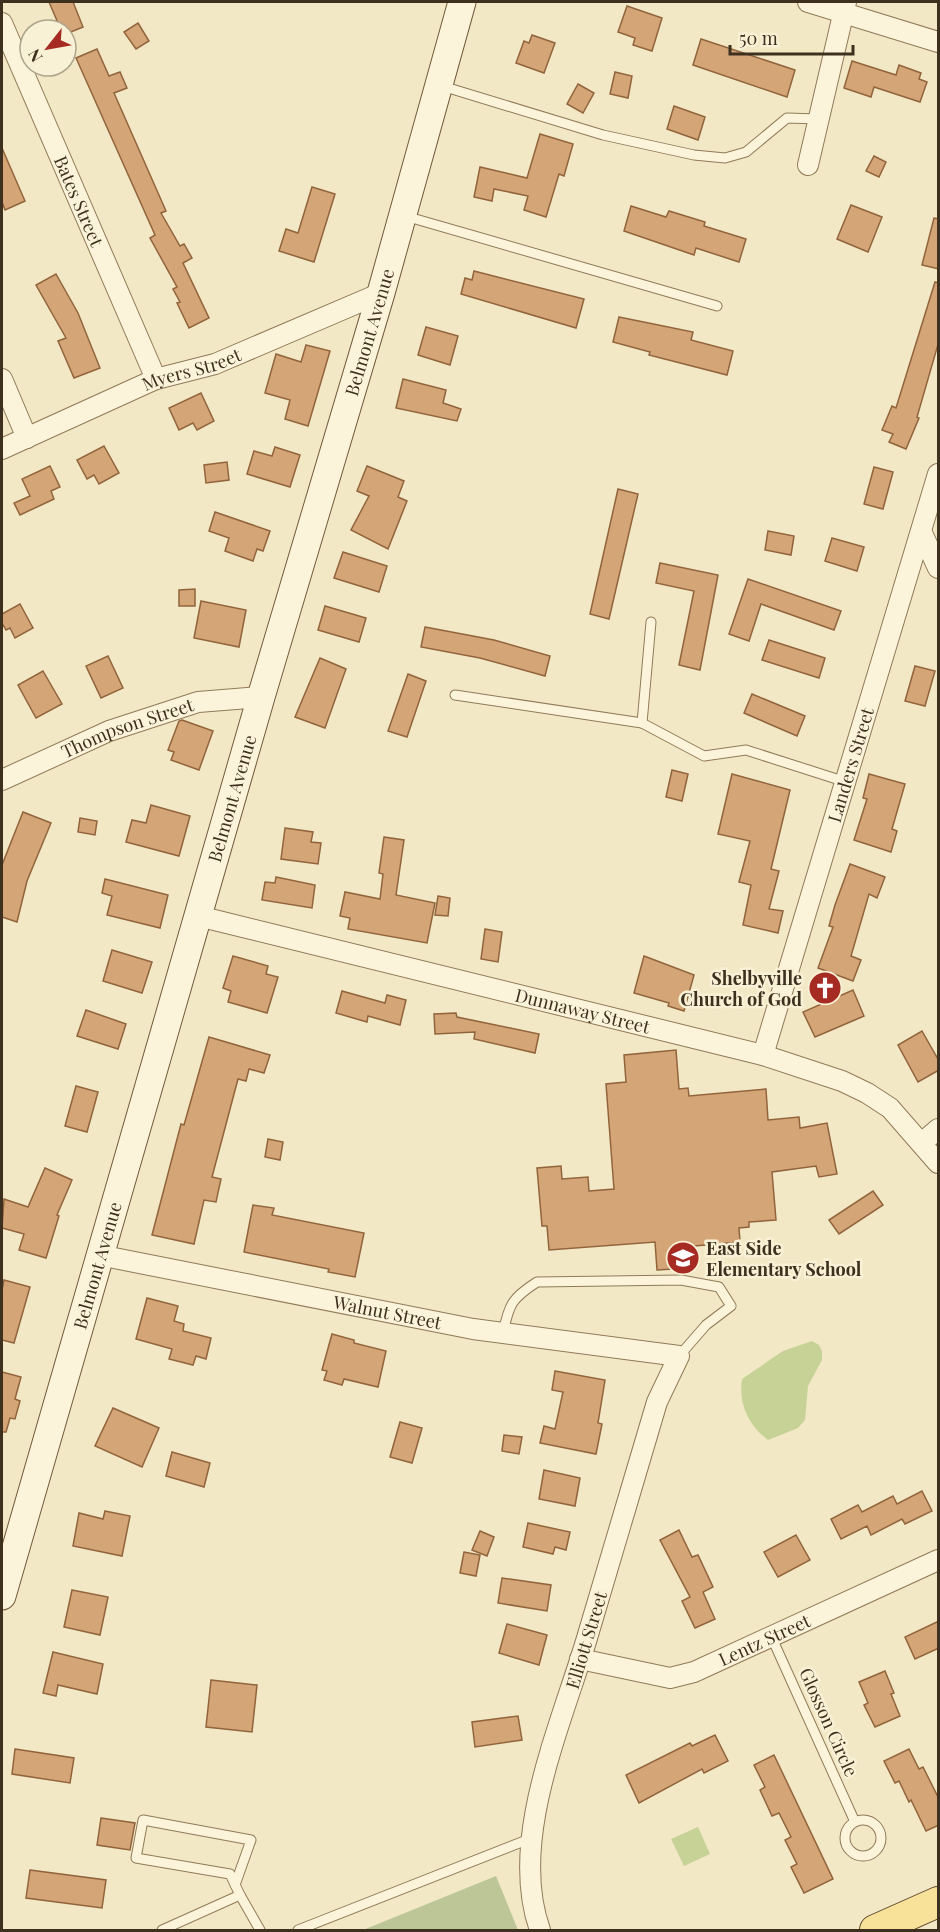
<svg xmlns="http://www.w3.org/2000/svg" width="940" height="1932" font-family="'Playfair Display',serif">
	<rect width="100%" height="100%" fill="#f2e8c5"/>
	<!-- green -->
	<g fill="#c7d297">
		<path d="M812,1341L819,1345L822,1351V1360L808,1386L805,1420L798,1428L768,1440C749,1426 738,1404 742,1379L783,1351Z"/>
		<polygon points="698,1827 710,1854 684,1866 671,1839"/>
	</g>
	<!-- cemetery -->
	<polygon fill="#bdc697" points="496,1876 518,1930 363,1930"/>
	<!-- building -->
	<g fill="#d4a577" stroke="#91643c" stroke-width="1.5">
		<polygon points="49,2 73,2 83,27 66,34 66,30 61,30"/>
		<polygon points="627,6 662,18 652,51 633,45 635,38 618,32"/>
		<polygon points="138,23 149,41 136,49 124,32"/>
		<polygon points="532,35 555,43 544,73 516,63 524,41 529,43"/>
		<polygon points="701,39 795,70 787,97 693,65"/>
		<polygon points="97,49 109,76 120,72 127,88 114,93 166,211 161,213 180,246 184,244 192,258 183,263 209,318 189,328 177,303 180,302 173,289 177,287 150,238 155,235 76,58"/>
		<polygon points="852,61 896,75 899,65 921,73 919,79 927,82 920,102 874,87 871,97 844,88"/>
		<polygon points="615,72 632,76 628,98 610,94"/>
		<polygon points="578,84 594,93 583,113 567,104"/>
		<polygon points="674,106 705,117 698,140 667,129"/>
		<polygon points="540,134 573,144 564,176 559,174 546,217 524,210 528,196 494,189 492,201 474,197 480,167 527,178"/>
		<polygon points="2,148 25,201 5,210 2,202"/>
		<polygon points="874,156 886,162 879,177 866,171"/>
		<polygon points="312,187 335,194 314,262 279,251 286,229 298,233"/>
		<polygon points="851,205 882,217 868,252 837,239"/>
		<polygon points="631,206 666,217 669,211 705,222 704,226 746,239 739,262 696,248 694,255 624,231"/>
		<polygon points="934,218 939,219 939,269 922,265"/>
		<polygon points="474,271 584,299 576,328 461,294 465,278 472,280"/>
		<polygon points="56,274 78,313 100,368 74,378 58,341 66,338 36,285"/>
		<polygon points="935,282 939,283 939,341 917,417 919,418 906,449 889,442 893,434 882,430 892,406 896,408"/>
		<polygon points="619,317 693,332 691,340 733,351 727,375 649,355 650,352 613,342"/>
		<polygon points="426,327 458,336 450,365 418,355"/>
		<polygon points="306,345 330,351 308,426 285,419 290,400 265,393 276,354 301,362"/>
		<polygon points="403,379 446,390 443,403 461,409 457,421 396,408"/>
		<polygon points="201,393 214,421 197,430 193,423 179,430 169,408"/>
		<polygon points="104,446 119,473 99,484 94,475 87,479 77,460"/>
		<polygon points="275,447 300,455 290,487 247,474 254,451 272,456"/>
		<polygon points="227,462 229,480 206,483 204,465"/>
		<polygon points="50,466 60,487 51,491 54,499 20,515 14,503 30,496 22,479"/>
		<polygon points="367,466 404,481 398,497 407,501 388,549 351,530 369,496 357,491"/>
		<polygon points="874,467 893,472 883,509 864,504"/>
		<polygon points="618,489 638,494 609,619 590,614"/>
		<polygon points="215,512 270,531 263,551 257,549 253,561 225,551 229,538 209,531"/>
		<polygon points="768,531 794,536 791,555 765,550"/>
		<polygon points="832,538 864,547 857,571 825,561"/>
		<polygon points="343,552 387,566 379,592 334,578"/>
		<polygon points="660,563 718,575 700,670 679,665 694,591 656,583"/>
		<polygon points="748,579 841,611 834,630 761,604 749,641 729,634"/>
		<polygon points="195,589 195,606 179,606 179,590"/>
		<polygon points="201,601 246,610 239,647 194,638"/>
		<polygon points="20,604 33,628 15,638 10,628 6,630 2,623 2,614"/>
		<polygon points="325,606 366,618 359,642 318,630"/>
		<polygon points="425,627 494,640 550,656 545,676 480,658 421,647"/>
		<polygon points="769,640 825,658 819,678 762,660"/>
		<polygon points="108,656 123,688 101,698 86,666"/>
		<polygon points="320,658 346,669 325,728 295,717"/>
		<polygon points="915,666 935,671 925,706 905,701"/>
		<polygon points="43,671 62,704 36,718 18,685"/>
		<polygon points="408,674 426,681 407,737 388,731"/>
		<polygon points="752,694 805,716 797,736 744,713"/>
		<polygon points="182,720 213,731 199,770 171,760 174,752 168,750 179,721"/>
		<polygon points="672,770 688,774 682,801 666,797"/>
		<polygon points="732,774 790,790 771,869 779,871 769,909 783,911 778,933 743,925 751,885 739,882 750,841 718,834"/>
		<polygon points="869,774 905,784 892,829 897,831 891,852 854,840 867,799 863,798"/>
		<polygon points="151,805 190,816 179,856 126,842 132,820 146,823"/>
		<polygon points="23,812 51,823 27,881 17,922 2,917 2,865"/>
		<polygon points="80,818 97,821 95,835 78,832"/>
		<polygon points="285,828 313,832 311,842 321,843 318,864 281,859"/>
		<polygon points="384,837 404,840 396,895 435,903 427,943 348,929 350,918 340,916 345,892 380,899 383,874 379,873"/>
		<polygon points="850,864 885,877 877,898 869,894 851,956 861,960 853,981 818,968 833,927 829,926 835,905"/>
		<polygon points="276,877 315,885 312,908 262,900 265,882 275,883"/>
		<polygon points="105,879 168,895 160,928 107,915 112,896 102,893"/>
		<polygon points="438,896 450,898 448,916 435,915"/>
		<polygon points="485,929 502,932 498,962 481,959"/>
		<polygon points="112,950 152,962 142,993 103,981"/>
		<polygon points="233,956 268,966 266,974 278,977 267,1013 228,1002 231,991 223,988"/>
		<polygon points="644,956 694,975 684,1011 668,1006 669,1003 634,993"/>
		<polygon points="853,990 864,1016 815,1037 803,1012"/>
		<polygon points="342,991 385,1003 387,995 406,1000 400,1025 368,1016 367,1022 336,1013"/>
		<polygon points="86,1010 126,1024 118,1049 77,1036"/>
		<polygon points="456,1013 457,1017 539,1034 535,1053 474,1039 475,1032 435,1034 434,1014"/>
		<polygon points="922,1031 939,1061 939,1070 918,1082 898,1045"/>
		<polygon points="209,1037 270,1055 264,1073 249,1069 246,1081 238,1079 212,1177 221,1179 216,1202 204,1200 194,1244 152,1235 181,1124 184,1125"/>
		<polygon points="676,1050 679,1089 688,1088 689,1096 766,1089 768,1120 799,1117 800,1128 827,1123 837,1174 819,1177 816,1166 772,1172 776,1220 749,1222 749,1227 739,1228 740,1242 671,1248 673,1269 657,1270 655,1242 549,1250 547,1226 542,1226 537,1168 561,1166 562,1179 588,1177 589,1191 614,1189 606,1084 626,1082 624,1055"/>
		<polygon points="76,1086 98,1092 87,1132 65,1126"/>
		<polygon points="268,1139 283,1142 280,1160 265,1157"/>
		<polygon points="45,1168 72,1180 57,1215 59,1216 46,1258 19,1250 24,1234 2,1228 4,1199 28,1207"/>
		<polygon points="873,1191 883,1205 839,1234 829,1220"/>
		<polygon points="253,1205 274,1208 272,1215 364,1233 355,1277 328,1272 329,1269 244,1252"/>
		<polygon points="4,1280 30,1287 14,1343 2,1340 2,1290"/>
		<polygon points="147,1298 178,1306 174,1321 184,1324 183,1331 211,1338 206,1359 196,1356 193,1365 169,1359 172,1349 136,1339"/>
		<polygon points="332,1334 354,1340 354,1343 386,1351 378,1387 344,1379 342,1385 324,1380 327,1371 322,1370"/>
		<polygon points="555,1371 605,1380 598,1423 602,1424 596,1454 540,1443 544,1426 555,1429 563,1392 552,1390"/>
		<polygon points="2,1372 21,1377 15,1399 20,1401 15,1419 10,1418 6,1432 2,1432"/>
		<polygon points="113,1408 159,1428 142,1467 95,1446"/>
		<polygon points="400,1422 422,1428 412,1463 390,1457"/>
		<polygon points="504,1435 522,1437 519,1454 502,1451"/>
		<polygon points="172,1452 210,1463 204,1487 166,1476"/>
		<polygon points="544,1470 580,1478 575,1506 539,1499"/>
		<polygon points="922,1491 932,1511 905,1524 902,1519 871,1535 867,1526 841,1539 831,1519 858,1505 862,1512 893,1496 897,1504"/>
		<polygon points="105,1511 130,1516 122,1556 73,1546 79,1513 103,1519"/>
		<polygon points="528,1523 570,1532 566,1550 555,1547 553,1554 523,1547"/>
		<polygon points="679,1530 692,1557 698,1555 713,1587 703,1592 715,1619 695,1628 682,1601 690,1597 660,1540"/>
		<polygon points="480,1531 494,1537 487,1556 472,1550"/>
		<polygon points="796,1535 810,1560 778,1577 764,1552"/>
		<polygon points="464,1552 480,1555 476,1576 460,1573"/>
		<polygon points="502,1578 551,1585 547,1611 498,1603"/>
		<polygon points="72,1590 108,1597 100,1635 64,1627"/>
		<polygon points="939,1621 939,1648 915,1659 905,1637"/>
		<polygon points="507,1624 547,1635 539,1665 499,1653"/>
		<polygon points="53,1652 103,1664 97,1694 58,1685 56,1696 43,1693"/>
		<polygon points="885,1671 894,1693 891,1694 900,1716 875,1727 864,1705 868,1703 859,1682"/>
		<polygon points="211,1680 257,1685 252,1732 206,1727"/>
		<polygon points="518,1716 522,1740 475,1747 472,1722"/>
		<polygon points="715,1735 728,1761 704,1773 702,1769 639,1803 626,1775 690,1743 692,1746"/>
		<polygon points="15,1749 74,1758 70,1783 12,1774"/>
		<polygon points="909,1749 919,1769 923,1767 939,1799 939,1825 926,1831 911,1800 909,1802 899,1781 895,1783 884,1761"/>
		<polygon points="774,1755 833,1879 804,1893 791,1867 797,1864 785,1840 791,1837 779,1813 772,1816 760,1790 765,1787 754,1765"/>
		<polygon points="101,1818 135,1823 130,1850 97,1845"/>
		<polygon points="30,1870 106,1880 102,1908 26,1898"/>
	</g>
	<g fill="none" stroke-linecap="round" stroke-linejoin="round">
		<defs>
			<g id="lane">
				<polyline points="442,86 603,135 694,155 725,158 746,152 787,118 818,119"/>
				<polyline points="405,216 717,306"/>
				<polyline points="651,622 642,723 704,756 746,750 846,782"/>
				<polyline points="455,695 642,723"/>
				<path d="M503,1333C509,1304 512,1298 537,1282L681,1280L719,1287L731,1306L706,1325L679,1356"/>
				<polyline points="771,1636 855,1822"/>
				<circle cx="863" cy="1838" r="18"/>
				<polyline points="235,1885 251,1840 143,1820 136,1858 230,1874 240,1895"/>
				<polyline points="162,1930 240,1895 260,1930"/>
				<polyline points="298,1930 532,1838"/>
			</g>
			<g id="street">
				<polyline points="808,2 938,42"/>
				<path id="s1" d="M2,23L156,379"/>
				<polyline points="808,165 846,2"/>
				<polyline points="2,379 27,438"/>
				<path id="s2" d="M2,449L156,379L215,364L381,293"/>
				<polyline points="922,533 938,568"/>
				<path id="s3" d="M2,780L109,731L198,702L261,697"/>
				<path id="s4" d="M198,916L763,1055L842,1081L867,1093L890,1108L938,1163"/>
				<path id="s5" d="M763,1055L938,474"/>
				<polyline points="923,1142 938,1129"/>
				<path id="s6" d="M99,1255L473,1329L679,1356L657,1402C634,1481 610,1559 587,1638C561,1726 508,1840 540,1930"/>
				<path id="s7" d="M580,1659L670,1678L694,1672L938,1560"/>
			</g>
			<g id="secondary">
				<path id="s8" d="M2,1596L261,697L381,293L462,2"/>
			</g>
			<polyline id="primary" points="875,1930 938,1902"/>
		</defs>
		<!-- lane casing -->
		<use href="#lane" stroke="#907a59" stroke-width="11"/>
		<!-- street casing -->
		<use href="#street" stroke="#907a59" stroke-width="22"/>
		<!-- secondary casing -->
		<use href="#secondary" stroke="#725b3c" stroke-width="29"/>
		<!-- primary casing -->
		<use href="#primary" stroke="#5d472d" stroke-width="32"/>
		<!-- lane -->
		<use href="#lane" stroke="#fcf4da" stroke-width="9"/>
		<!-- street -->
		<use href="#street" stroke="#fcf4da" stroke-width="20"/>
		<!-- secondary -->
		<use href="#secondary" stroke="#fcf4da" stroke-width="27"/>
		<!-- primary -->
		<use href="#primary" stroke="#f8e29a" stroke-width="30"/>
	</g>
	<!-- icons -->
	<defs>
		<symbol id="church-disc" viewBox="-11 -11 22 22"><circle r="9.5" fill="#a52b23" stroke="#f9f1d6"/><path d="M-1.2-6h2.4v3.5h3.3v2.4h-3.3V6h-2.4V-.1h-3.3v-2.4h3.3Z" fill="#fff"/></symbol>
		<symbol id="school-disc" viewBox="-11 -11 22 22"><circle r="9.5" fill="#a52b23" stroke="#f9f1d6"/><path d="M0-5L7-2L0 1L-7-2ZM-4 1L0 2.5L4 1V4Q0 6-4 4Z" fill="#fff"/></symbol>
	</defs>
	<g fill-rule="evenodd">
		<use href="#church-disc" x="806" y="969" width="38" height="38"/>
		<use href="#school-disc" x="664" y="1239" width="38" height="38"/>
	</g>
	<g text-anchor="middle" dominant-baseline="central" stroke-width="5" stroke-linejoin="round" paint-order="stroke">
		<!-- street labels -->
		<g font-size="18" fill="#3e301e" stroke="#f9f1d6">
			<text stroke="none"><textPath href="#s1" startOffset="194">Bates Street</textPath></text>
			<text stroke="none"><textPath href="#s8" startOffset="1316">Belmont Avenue</textPath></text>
			<text stroke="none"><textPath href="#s2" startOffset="206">Myers Street</textPath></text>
			<text stroke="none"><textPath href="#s3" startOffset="136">Thompson Street</textPath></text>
			<text stroke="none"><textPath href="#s5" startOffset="303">Landers Street</textPath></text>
			<text stroke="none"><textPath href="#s8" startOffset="830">Belmont Avenue</textPath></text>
			<text stroke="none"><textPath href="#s4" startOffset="396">Dunnaway Street</textPath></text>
			<text stroke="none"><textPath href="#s8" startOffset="344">Belmont Avenue</textPath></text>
			<text stroke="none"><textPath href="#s6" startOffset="294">Walnut Street</textPath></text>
			<text transform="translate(586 1640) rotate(-73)">Elliott Street</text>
			<text stroke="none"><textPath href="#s7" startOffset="194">Lentz Street</textPath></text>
			<text transform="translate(829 1722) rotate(66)">Glosson Circle</text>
		</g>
		<!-- poi labels -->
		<g font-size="18" font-weight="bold" fill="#3e301e" stroke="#f9f1d6" text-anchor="end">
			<text x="802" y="978">Shelbyville<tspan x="802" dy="21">Church of God</tspan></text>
			<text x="706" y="1248" text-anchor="start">East Side<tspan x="706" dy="21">Elementary School</tspan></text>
		</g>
	</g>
	<!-- border -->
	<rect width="940" height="1932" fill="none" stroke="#3e301e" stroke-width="6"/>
	<!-- north arrow -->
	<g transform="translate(48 48) rotate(239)"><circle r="28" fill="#f9f1d6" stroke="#aea48c" stroke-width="1.5"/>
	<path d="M0-4.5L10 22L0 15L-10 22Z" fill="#a52b23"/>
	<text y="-9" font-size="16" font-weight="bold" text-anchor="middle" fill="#3e301e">N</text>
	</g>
	<!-- scale -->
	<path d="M730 45v9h123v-9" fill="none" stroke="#3e301e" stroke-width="3"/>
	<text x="739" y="45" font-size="18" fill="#3e301e" stroke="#f9f1d6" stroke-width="4.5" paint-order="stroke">50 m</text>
</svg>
